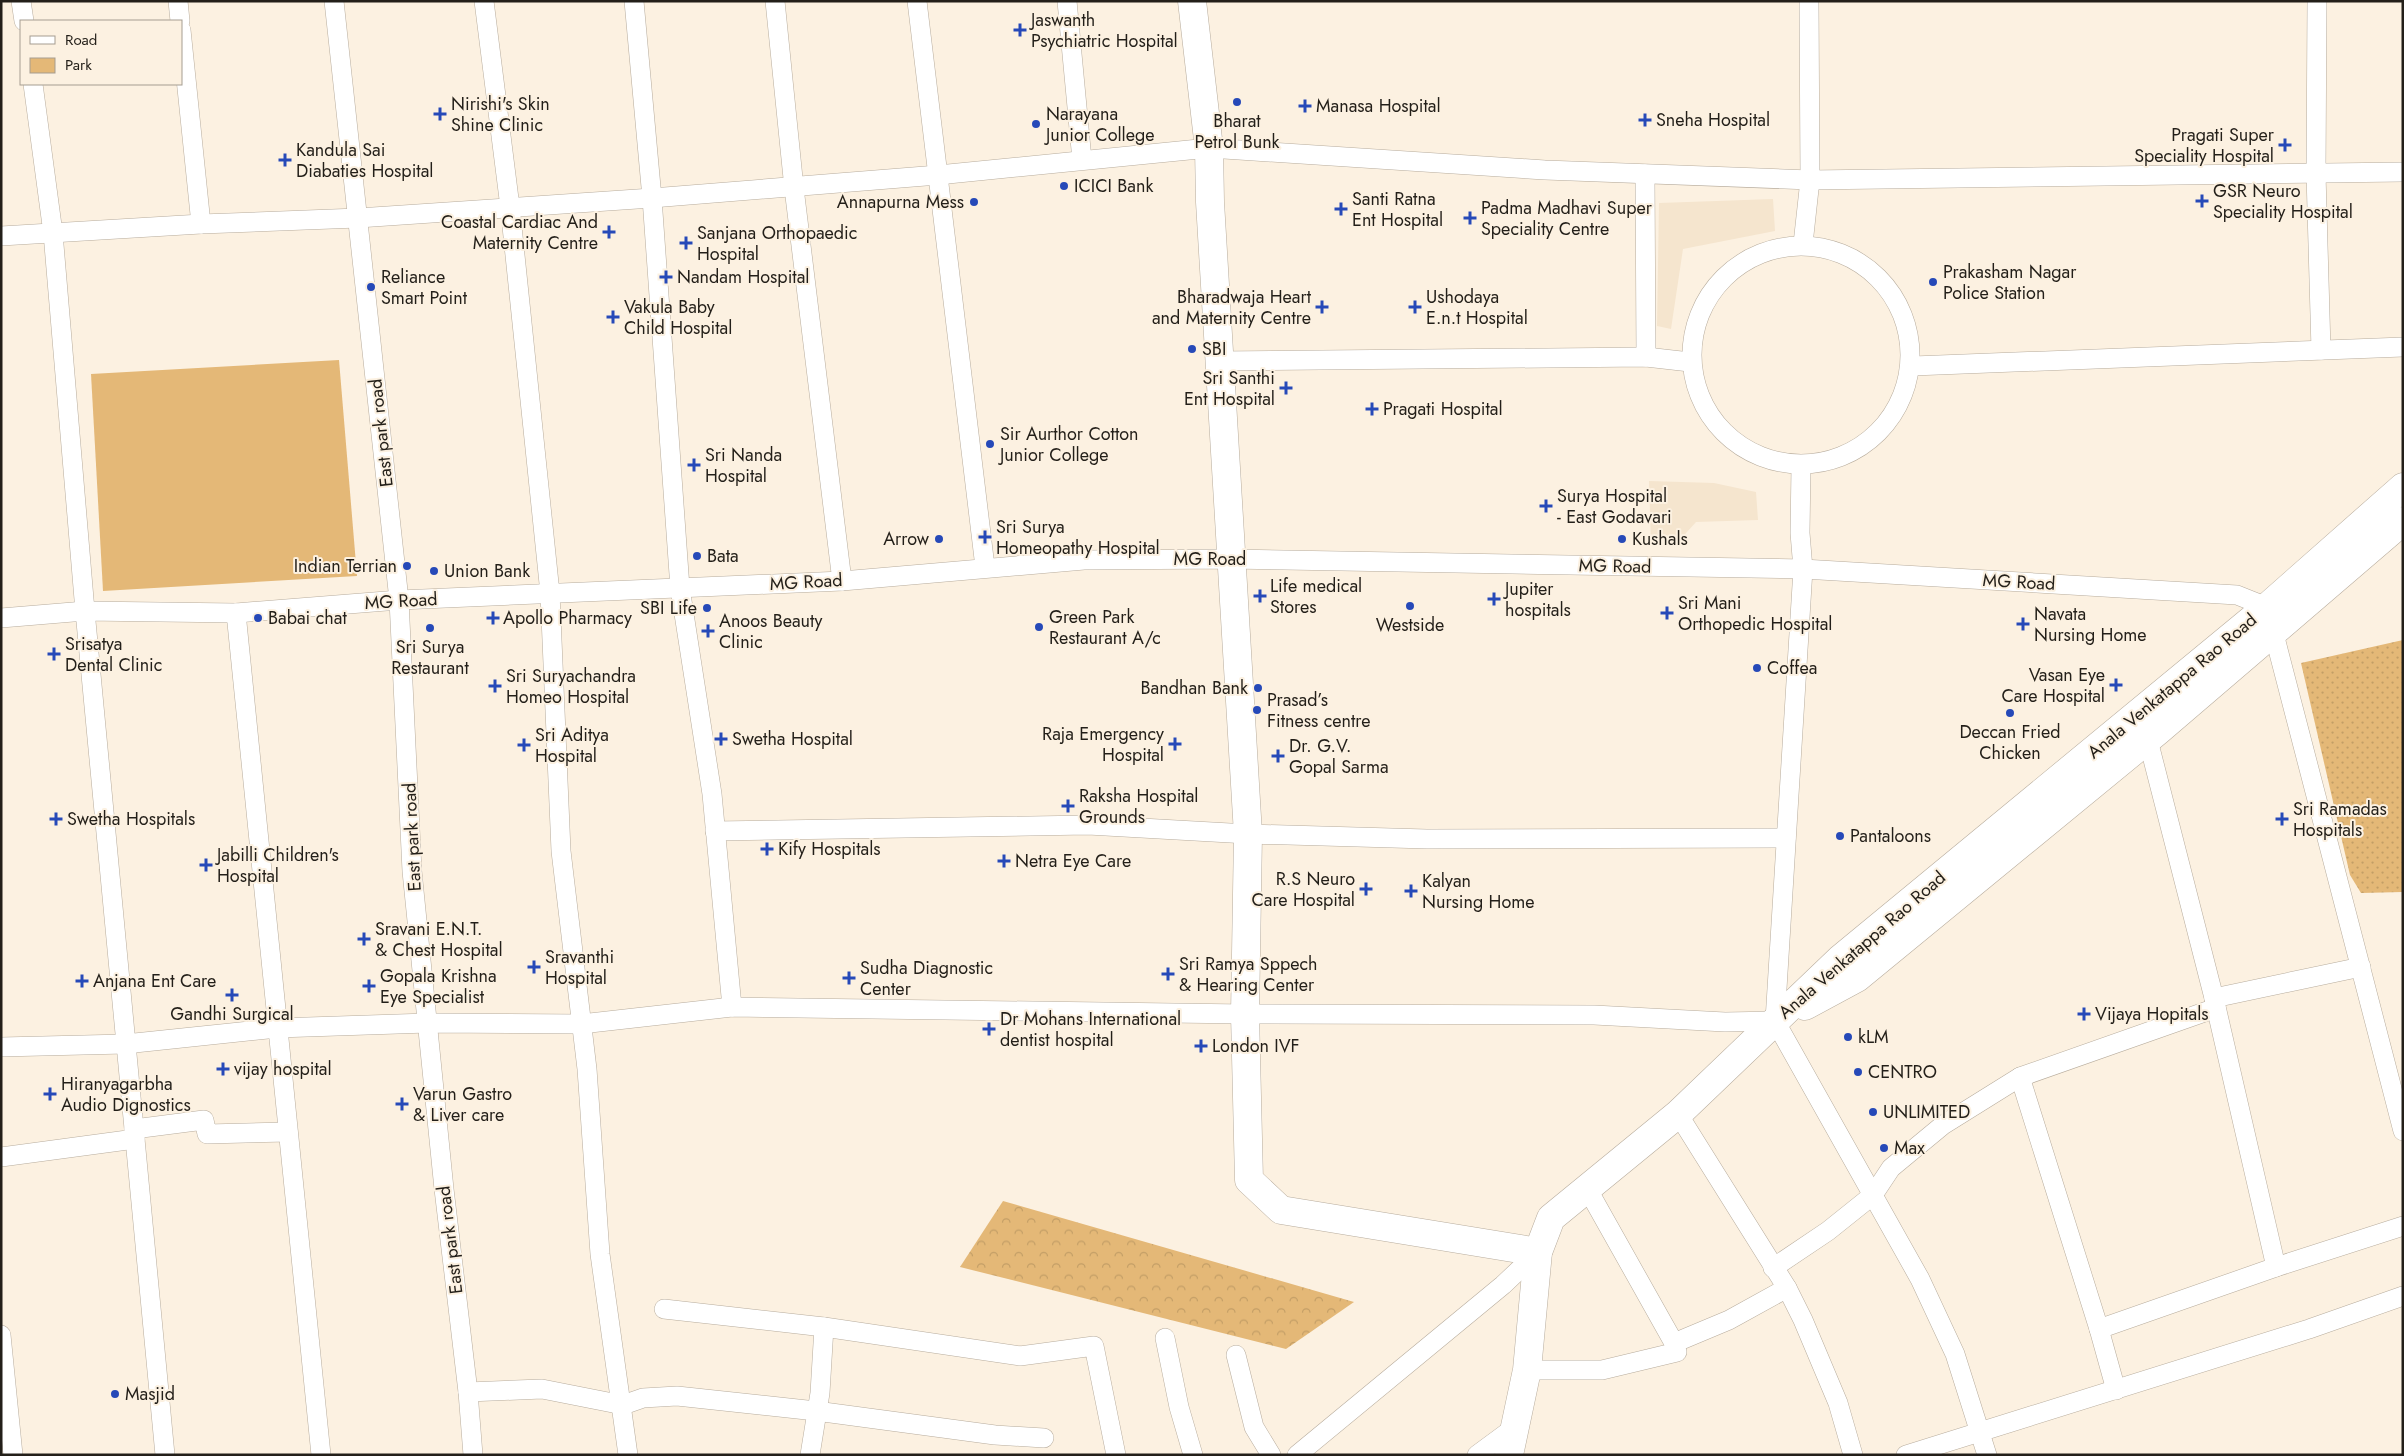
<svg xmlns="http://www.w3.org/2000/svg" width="2404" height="1456" font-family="Jost,sans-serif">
	<defs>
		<pattern id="forest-crowns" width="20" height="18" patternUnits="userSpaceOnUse" patternTransform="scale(1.25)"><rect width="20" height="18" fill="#e4b877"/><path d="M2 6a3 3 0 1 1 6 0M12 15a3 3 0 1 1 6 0" fill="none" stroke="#c39e66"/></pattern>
		<pattern id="garden-dots" width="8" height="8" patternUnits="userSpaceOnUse" patternTransform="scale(1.25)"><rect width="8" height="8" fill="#e4b877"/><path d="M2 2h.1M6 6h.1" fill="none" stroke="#c39e66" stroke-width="1.8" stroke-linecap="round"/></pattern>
	</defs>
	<rect width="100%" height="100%" fill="#fcf1e1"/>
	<!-- built -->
	<g fill="#f5e5ce">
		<polygon points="1773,199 1775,231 1683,249 1671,329 1657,326 1659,203"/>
		<polygon points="1649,481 1714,483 1756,492 1758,520 1696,522 1677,543 1651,545"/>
	</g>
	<!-- green -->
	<polygon fill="#e4b877" points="339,360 357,576 103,591 91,374"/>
	<!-- forest -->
	<polygon fill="url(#forest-crowns)" points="1003,1201 1354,1302 1286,1349 960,1267"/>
	<!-- garden -->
	<polygon fill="url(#garden-dots)" points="2403,640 2403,892 2361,893 2350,875 2301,663"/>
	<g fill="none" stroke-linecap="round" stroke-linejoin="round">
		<defs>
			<g id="street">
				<polyline points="21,1 24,21"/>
				<polyline points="178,1 180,21"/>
				<polyline points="334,1 399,600 412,871 444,1189 468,1392 473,1455"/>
				<polyline points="484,1 510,207 550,593 561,851 587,1069 600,1254 628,1455"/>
				<polyline points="634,1 652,198 680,588 712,794 732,1007"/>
				<polyline points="775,1 794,188 842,581"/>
				<polyline points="917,1 985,567"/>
				<polyline points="1067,1 1082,160"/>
				<polyline points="2317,1 2316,174 2321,350"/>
				<polyline points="181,30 201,224"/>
				<polyline points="1645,174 1646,357"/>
				<polyline points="1,236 201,224 358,218 652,198 938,175 1209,148 1545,170 1810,180 2403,172"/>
				<polyline points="1803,244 1810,180 1809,1"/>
				<circle cx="1801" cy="355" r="109"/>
				<polyline points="1219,361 1646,357 1690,362"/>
				<polyline points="1913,366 2403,347"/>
				<polyline points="1801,467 1800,533 1803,569 1775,1021 1920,1279 1955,1354 1987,1455"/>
				<polyline points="236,613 321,1455"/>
				<polyline points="1,618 85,611 236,613 399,600 842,581 1084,560 1230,559 1803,569 2237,595 2267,607 2403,1131"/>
				<polyline points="2148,740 2214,998 2276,1267"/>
				<polyline points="715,831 1088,825 1248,834 1427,839 1786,838"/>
				<polyline points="2214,998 2361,967"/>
				<polyline points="1,1047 125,1044 277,1028 428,1023 581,1024 732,1007 1245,1014 1594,1015 1725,1022 1775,1021"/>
				<polyline points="2020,1077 2099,1329 2116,1390"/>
				<polyline points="1678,1114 1787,1288 1803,1320 1838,1403 1853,1455"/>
				<polyline points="134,1129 204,1120 207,1134 288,1132"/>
				<polyline points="135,1139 165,1455"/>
				<polyline points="1,1157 135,1139 85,611 53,233 33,84"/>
				<polyline points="1773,1268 1828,1231 1873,1195 1891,1168 1943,1125 2020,1077 2216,1008"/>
				<polyline points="664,1309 824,1327 1020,1356 1094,1346 1116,1455"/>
				<polyline points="2099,1329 2276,1267 2403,1226"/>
				<polyline points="1,1335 13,1455"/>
				<polyline points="1165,1338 1179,1407 1193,1455"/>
				<polyline points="1674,1343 1729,1320 1787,1288"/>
				<polyline points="1236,1355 1254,1427 1271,1455"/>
				<polyline points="1527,1370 1602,1370 1677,1352 1674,1343 1588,1190"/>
				<polyline points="468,1392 542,1389 623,1405 643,1398 677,1396 816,1411 995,1435 1044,1438"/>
				<polyline points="810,1455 820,1393 824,1327"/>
				<polyline points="1297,1455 1503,1285 1538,1252"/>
				<polyline points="1477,1455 1515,1427"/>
				<polyline points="1906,1455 2309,1329 2403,1296"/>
			</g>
			<g id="secondary">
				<polyline points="1192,1 1209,148 1210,202 1248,834 1245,1014 1249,1180 1281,1210 1538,1252"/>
				<polyline points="1805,1006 1857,978 2158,731 2403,521"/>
				<polyline points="1509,1455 1527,1370 1538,1252 1551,1218 1678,1114 1840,959 2267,607 2403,487"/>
			</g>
		</defs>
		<!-- street casing -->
		<use href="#street" stroke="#b7ac9d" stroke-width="20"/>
		<!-- secondary casing -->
		<use href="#secondary" stroke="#b7ac9d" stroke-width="29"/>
		<!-- street -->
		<use href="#street" stroke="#fff" stroke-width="19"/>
		<!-- secondary -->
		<use href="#secondary" stroke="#fff" stroke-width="28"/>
	</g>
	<!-- markers -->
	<g fill="#2649b8" stroke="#fcf1e1" stroke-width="2">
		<path d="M1017.5 22.5h5v5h5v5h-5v5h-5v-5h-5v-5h5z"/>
		<circle cx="1237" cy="102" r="5"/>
		<path d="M1302.5 98.5h5v5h5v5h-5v5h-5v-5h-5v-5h5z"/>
		<path d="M437.5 106.5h5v5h5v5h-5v5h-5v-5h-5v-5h5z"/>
		<path d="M1642.5 112.5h5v5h5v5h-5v5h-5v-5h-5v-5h5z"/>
		<circle cx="1036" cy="124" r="5"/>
		<path d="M2282.5 137.5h5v5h5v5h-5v5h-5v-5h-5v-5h5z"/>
		<path d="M282.5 152.5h5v5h5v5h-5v5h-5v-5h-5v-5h5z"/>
		<circle cx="1064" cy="186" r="5"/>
		<path d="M2199.5 193.5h5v5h5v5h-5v5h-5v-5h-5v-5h5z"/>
		<circle cx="974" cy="202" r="5"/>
		<path d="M1338.5 201.5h5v5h5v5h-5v5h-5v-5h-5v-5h5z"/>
		<path d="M1467.5 210.5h5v5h5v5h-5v5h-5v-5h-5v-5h5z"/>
		<path d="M606.5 224.5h5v5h5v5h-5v5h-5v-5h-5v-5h5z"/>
		<path d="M683.5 235.5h5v5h5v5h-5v5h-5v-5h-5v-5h5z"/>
		<path d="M663.5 269.5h5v5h5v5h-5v5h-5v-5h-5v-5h5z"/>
		<circle cx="1933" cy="282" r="5"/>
		<circle cx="371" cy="287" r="5"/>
		<path d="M1319.5 299.5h5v5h5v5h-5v5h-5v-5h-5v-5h5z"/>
		<path d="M1412.5 299.5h5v5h5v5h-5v5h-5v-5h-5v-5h5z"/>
		<path d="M610.5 309.5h5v5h5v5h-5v5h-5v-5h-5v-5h5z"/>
		<circle cx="1192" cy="349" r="5"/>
		<path d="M1283.5 380.5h5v5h5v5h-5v5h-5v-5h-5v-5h5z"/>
		<path d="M1369.5 401.5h5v5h5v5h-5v5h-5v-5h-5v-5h5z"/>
		<circle cx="990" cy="444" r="5"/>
		<path d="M691.5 457.5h5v5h5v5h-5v5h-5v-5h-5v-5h5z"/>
		<path d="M1543.5 498.5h5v5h5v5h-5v5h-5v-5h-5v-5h5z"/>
		<path d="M982.5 529.5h5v5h5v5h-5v5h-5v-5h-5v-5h5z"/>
		<circle cx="939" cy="539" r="5"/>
		<circle cx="1622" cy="539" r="5"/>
		<circle cx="697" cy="556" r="5"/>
		<circle cx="407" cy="566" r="5"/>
		<circle cx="434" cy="571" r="5"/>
		<path d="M1257.5 588.5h5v5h5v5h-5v5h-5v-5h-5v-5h5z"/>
		<path d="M1491.5 591.5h5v5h5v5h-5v5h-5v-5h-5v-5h5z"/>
		<circle cx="1410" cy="606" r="5"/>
		<circle cx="707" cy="608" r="5"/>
		<path d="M1664.5 605.5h5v5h5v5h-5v5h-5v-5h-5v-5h5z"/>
		<circle cx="258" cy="618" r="5"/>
		<path d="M490.5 610.5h5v5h5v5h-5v5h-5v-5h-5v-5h5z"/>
		<path d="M2020.5 616.5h5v5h5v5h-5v5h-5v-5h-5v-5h5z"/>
		<circle cx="1039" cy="627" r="5"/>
		<circle cx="430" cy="628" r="5"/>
		<path d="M705.5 623.5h5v5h5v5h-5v5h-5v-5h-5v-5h5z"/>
		<path d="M51.5 646.5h5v5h5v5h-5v5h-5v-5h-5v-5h5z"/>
		<circle cx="1757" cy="668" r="5"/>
		<path d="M2113.5 677.5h5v5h5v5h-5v5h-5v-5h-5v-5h5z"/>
		<path d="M492.5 678.5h5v5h5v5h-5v5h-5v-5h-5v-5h5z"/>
		<circle cx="1258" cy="688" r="5"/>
		<circle cx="1257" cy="710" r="5"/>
		<circle cx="2010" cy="713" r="5"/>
		<path d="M718.5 731.5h5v5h5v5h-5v5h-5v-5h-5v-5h5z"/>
		<path d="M1172.5 736.5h5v5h5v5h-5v5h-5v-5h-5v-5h5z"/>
		<path d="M521.5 737.5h5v5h5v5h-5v5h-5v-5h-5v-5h5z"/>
		<path d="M1275.5 748.5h5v5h5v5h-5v5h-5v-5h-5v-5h5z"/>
		<path d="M1065.5 798.5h5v5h5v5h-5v5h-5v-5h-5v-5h5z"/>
		<path d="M53.5 811.5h5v5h5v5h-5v5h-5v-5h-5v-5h5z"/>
		<path d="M2279.5 811.5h5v5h5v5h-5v5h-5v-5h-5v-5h5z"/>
		<circle cx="1840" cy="836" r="5"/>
		<path d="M764.5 841.5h5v5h5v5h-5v5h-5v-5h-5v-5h5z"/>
		<path d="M1001.5 853.5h5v5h5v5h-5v5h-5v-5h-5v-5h5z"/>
		<path d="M203.5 857.5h5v5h5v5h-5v5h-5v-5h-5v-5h5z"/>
		<path d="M1363.5 881.5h5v5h5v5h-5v5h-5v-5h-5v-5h5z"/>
		<path d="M1408.5 883.5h5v5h5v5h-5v5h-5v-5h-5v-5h5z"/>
		<path d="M361.5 931.5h5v5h5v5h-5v5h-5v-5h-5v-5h5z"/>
		<path d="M531.5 959.5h5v5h5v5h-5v5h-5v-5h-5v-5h5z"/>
		<path d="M1165.5 966.5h5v5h5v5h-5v5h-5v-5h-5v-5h5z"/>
		<path d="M846.5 970.5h5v5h5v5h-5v5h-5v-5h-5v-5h5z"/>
		<path d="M79.5 973.5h5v5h5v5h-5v5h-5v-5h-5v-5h5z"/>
		<path d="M366.5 978.5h5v5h5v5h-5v5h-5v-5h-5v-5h5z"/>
		<path d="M229.5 987.5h5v5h5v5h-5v5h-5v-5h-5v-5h5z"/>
		<path d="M2081.5 1006.5h5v5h5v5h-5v5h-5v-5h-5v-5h5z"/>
		<path d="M986.5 1021.5h5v5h5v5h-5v5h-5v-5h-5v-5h5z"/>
		<circle cx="1848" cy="1037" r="5"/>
		<path d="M1198.5 1038.5h5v5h5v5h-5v5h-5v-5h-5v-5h5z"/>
		<path d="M220.5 1061.5h5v5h5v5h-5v5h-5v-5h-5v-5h5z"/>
		<circle cx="1858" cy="1072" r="5"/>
		<path d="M47.5 1086.5h5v5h5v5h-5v5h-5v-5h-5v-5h5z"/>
		<path d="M399.5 1096.5h5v5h5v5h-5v5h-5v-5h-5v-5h5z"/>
		<circle cx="1873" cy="1112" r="5"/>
		<circle cx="1884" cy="1148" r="5"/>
		<circle cx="115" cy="1394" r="5"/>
	</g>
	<g text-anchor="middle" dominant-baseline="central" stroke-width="4" stroke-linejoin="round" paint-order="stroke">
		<!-- poi labels -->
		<g font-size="18" fill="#231f19" stroke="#fcf1e1" text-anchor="start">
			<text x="1031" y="20">Jaswanth<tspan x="1031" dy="21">Psychiatric Hospital</tspan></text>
			<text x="451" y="104">Nirishi's Skin<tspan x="451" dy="21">Shine Clinic</tspan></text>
			<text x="1316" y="106">Manasa Hospital</text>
			<text x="1046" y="114">Narayana<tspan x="1046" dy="21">Junior College</tspan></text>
			<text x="1656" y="120">Sneha Hospital</text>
			<text x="1237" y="121" text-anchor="middle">Bharat<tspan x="1237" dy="21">Petrol Bunk</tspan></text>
			<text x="2274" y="135" text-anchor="end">Pragati Super<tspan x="2274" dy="21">Speciality Hospital</tspan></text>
			<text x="296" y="150">Kandula Sai<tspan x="296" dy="21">Diabaties Hospital</tspan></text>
			<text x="1074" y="186">ICICI Bank</text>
			<text x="2213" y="191">GSR Neuro<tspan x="2213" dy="21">Speciality Hospital</tspan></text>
			<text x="1352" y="199">Santi Ratna<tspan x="1352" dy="21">Ent Hospital</tspan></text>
			<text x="964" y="202" text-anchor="end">Annapurna Mess</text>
			<text x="1481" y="208">Padma Madhavi Super<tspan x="1481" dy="21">Speciality Centre</tspan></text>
			<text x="598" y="222" text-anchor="end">Coastal Cardiac And<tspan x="598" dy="21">Maternity Centre</tspan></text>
			<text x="697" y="233">Sanjana Orthopaedic<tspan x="697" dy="21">Hospital</tspan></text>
			<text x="1943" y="272">Prakasham Nagar<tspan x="1943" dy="21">Police Station</tspan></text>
			<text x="381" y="277">Reliance<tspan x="381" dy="21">Smart Point</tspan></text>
			<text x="677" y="277">Nandam Hospital</text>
			<text x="1311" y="297" text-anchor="end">Bharadwaja Heart<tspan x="1311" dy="21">and Maternity Centre</tspan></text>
			<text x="1426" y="297">Ushodaya<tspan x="1426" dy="21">E.n.t Hospital</tspan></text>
			<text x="624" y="307">Vakula Baby<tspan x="624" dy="21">Child Hospital</tspan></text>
			<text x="1202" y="349">SBI</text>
			<text x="1275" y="378" text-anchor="end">Sri Santhi<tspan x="1275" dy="21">Ent Hospital</tspan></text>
			<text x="1383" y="409">Pragati Hospital</text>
			<text x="1000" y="434">Sir Aurthor Cotton<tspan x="1000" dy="21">Junior College</tspan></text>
			<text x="705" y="455">Sri Nanda<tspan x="705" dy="21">Hospital</tspan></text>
			<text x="1557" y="496">Surya Hospital<tspan x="1557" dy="21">- East Godavari</tspan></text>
			<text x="996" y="527">Sri Surya<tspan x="996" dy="21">Homeopathy Hospital</tspan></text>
			<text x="929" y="539" text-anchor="end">Arrow</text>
			<text x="1632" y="539">Kushals</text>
			<text x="707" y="556">Bata</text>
			<text x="397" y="566" text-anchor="end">Indian Terrian</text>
			<text x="444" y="571">Union Bank</text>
			<text x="1270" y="586">Life medical<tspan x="1270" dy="21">Stores</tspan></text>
			<text x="1505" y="589">Jupiter<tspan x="1505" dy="21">hospitals</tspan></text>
			<text x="1678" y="603">Sri Mani<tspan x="1678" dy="21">Orthopedic Hospital</tspan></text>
			<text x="697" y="608" text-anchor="end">SBI Life</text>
			<text x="2034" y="614">Navata<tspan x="2034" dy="21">Nursing Home</tspan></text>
			<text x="1049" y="617">Green Park<tspan x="1049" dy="21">Restaurant A/c</tspan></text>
			<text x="268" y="618">Babai chat</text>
			<text x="503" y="618">Apollo Pharmacy</text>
			<text x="719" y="621">Anoos Beauty<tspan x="719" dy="21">Clinic</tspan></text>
			<text x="1410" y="625" text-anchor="middle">Westside</text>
			<text x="65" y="644">Srisatya<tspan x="65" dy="21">Dental Clinic</tspan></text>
			<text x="430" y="647" text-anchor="middle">Sri Surya<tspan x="430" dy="21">Restaurant</tspan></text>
			<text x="1767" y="668">Coffea</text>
			<text x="2105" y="675" text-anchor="end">Vasan Eye<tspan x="2105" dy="21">Care Hospital</tspan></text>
			<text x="506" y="676">Sri Suryachandra<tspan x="506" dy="21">Homeo Hospital</tspan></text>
			<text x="1248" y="688" text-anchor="end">Bandhan Bank</text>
			<text x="1267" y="700">Prasad’s<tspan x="1267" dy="21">Fitness centre</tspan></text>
			<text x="2010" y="732" text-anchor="middle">Deccan Fried<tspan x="2010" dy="21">Chicken</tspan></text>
			<text x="1164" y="734" text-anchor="end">Raja Emergency<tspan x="1164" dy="21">Hospital</tspan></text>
			<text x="535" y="735">Sri Aditya<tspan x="535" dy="21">Hospital</tspan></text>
			<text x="732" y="739">Swetha Hospital</text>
			<text x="1289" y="746">Dr. G.V.<tspan x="1289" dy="21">Gopal Sarma</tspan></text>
			<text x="1079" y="796">Raksha Hospital<tspan x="1079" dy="21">Grounds</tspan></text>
			<text x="2293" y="809">Sri Ramadas<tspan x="2293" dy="21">Hospitals</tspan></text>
			<text x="67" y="819">Swetha Hospitals</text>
			<text x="1850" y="836">Pantaloons</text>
			<text x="778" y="849">Kify Hospitals</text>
			<text x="217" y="855">Jabilli Children's<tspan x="217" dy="21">Hospital</tspan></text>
			<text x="1015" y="861">Netra Eye Care</text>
			<text x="1355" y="879" text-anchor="end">R.S Neuro<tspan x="1355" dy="21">Care Hospital</tspan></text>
			<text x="1422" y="881">Kalyan<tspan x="1422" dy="21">Nursing Home</tspan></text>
			<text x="375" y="929">Sravani E.N.T.<tspan x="375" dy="21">&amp; Chest Hospital</tspan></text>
			<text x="545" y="957">Sravanthi<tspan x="545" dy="21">Hospital</tspan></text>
			<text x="1179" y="964">Sri Ramya Sppech<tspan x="1179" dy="21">&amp; Hearing Center</tspan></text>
			<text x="860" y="968">Sudha Diagnostic<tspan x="860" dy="21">Center</tspan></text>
			<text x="380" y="976">Gopala Krishna<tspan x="380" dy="21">Eye Specialist</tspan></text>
			<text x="93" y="981">Anjana Ent Care</text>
			<text x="232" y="1014" text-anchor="middle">Gandhi Surgical</text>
			<text x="2095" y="1014">Vijaya Hopitals</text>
			<text x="1000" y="1019">Dr Mohans International<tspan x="1000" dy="21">dentist hospital</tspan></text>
			<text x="1858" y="1037">kLM</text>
			<text x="1212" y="1046">London IVF</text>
			<text x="234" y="1069">vijay hospital</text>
			<text x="1868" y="1072">CENTRO</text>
			<text x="61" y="1084">Hiranyagarbha<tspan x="61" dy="21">Audio Dignostics</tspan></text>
			<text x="413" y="1094">Varun Gastro<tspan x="413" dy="21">&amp; Liver care</tspan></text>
			<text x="1883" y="1112">UNLIMITED</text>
			<text x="1894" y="1148">Max</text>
			<text x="125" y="1394">Masjid</text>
		</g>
		<!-- street labels -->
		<g font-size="18" fill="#231f19" stroke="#fcf1e1">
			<text transform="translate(381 433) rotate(-96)">East park road</text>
			<text x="1210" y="559">MG Road</text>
			<text transform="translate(1615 566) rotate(1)">MG Road</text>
			<text transform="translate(806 582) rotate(-3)">MG Road</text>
			<text transform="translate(2019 582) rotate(3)">MG Road</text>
			<text transform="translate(401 601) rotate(-3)">MG Road</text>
			<text transform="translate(2172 686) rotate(-40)">Anala Venkatappa Rao Road</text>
			<text transform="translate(412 837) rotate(-93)">East park road</text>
			<text transform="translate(1862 945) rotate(-41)">Anala Venkatappa Rao Road</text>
			<text transform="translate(450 1240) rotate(-97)">East park road</text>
		</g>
	</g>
	<!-- border -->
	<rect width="2404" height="1456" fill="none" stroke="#231f19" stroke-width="5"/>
	<!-- legend -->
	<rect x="20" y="20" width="162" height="65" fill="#fcf1e1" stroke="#a59d91"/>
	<rect x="30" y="36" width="25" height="8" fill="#ffffff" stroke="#a59d91"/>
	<text x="65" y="45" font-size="15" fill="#231f19">Road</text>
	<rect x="30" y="58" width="25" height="15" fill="#e4b877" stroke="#a59d91"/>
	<text x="65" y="70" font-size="15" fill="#231f19">Park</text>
</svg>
